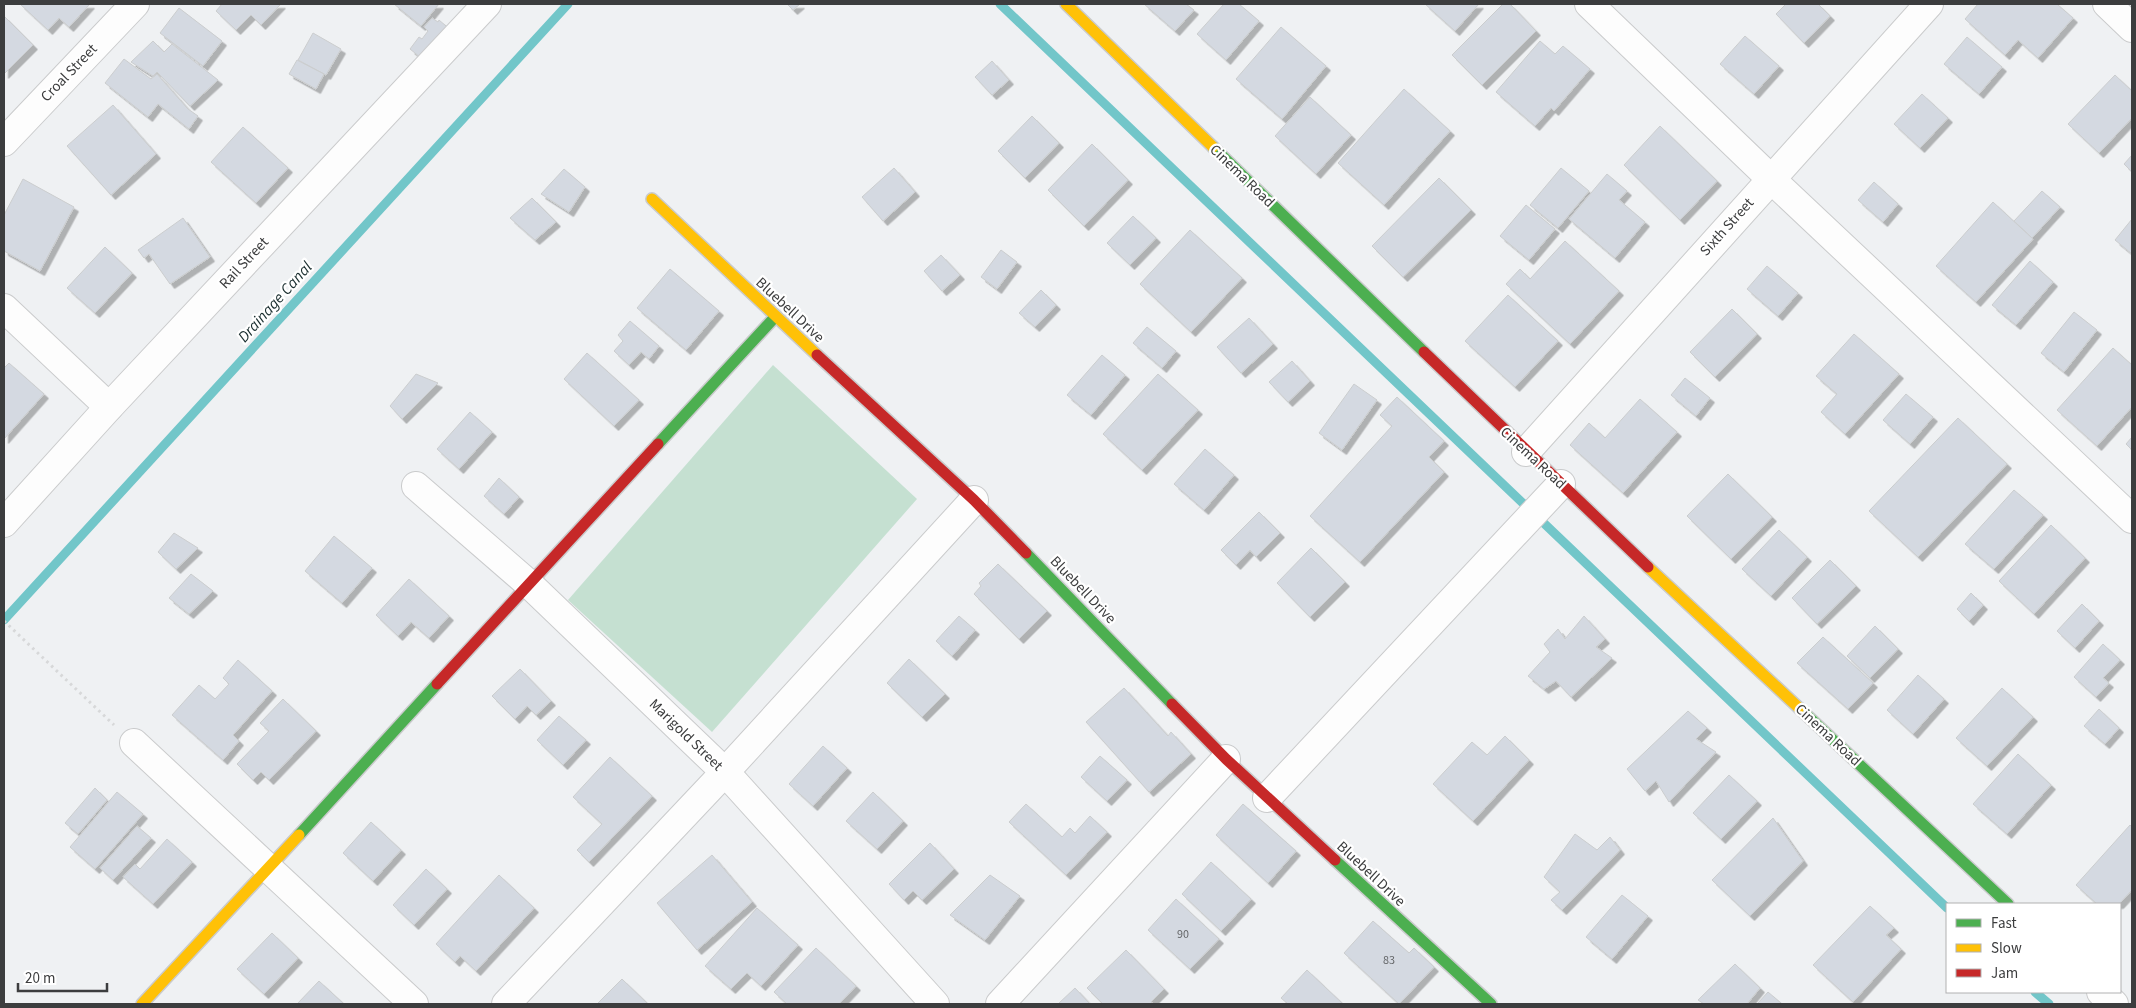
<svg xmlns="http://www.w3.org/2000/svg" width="2136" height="1008" font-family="'Source Sans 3',sans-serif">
	<defs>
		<filter id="shadow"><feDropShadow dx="4.5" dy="4.5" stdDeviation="0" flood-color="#0004"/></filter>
	</defs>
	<rect width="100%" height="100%" fill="#eff1f3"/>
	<!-- green -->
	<polygon fill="#c5e0d1" points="773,365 917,499 712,732 568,600"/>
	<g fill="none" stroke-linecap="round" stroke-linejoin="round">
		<!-- stream -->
		<g stroke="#72c6c9" stroke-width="9">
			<polyline points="1000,4 1947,908"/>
			<polyline points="4,620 568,4"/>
			<polyline points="2035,992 2049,1004"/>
		</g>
	</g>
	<!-- building -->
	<g fill="#d4d9e1" stroke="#cbcdce" filter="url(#shadow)">
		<polygon points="20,4 90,4 69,27 59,18 48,30"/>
		<polygon points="222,4 281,4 261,25 251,15 236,30 216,11"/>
		<polygon points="394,4 439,4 421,26"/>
		<polygon points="787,4 800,4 793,10"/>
		<polygon points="1144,4 1186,4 1194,10 1175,31"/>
		<polygon points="1224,4 1239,4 1259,21 1226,60 1197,34"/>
		<polygon points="1425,4 1479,4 1455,31"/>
		<polygon points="1503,4 1510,4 1536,31 1482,85 1452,55"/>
		<polygon points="1786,4 1818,4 1830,16 1804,43 1776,14"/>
		<polygon points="1978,4 2057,4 2073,18 2038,58 2018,40 2005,55 1965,19"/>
		<polygon points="179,8 222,41 203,66 160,33"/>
		<polygon points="4,16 33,45 4,74"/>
		<polygon points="432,18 438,22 439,20 452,31 426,62 410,49 419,37 422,39 428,31 424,27"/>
		<polygon points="1281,27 1326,66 1282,119 1236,79"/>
		<polygon points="313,33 341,49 326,75 298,60"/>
		<polygon points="1745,36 1779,66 1754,94 1720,64"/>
		<polygon points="1967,37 2002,67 1979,94 1944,64"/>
		<polygon points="153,41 164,52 172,44 218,80 190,106 157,72 153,76 131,62"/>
		<polygon points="1540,41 1555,54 1563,46 1590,69 1554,111 1551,108 1535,126 1496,92"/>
		<polygon points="124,59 151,79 157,74 188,109 198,116 189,129 158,104 148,117 105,83"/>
		<polygon points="297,60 324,74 316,89 289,74"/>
		<polygon points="992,61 1009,80 992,95 975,77"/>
		<polygon points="2115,75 2132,91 2132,118 2099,153 2068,124"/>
		<polygon points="1404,89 1450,131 1384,205 1338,163"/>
		<polygon points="1922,94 1948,118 1920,148 1894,124"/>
		<polygon points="1310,97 1351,135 1316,174 1275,136"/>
		<polygon points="113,105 156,154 111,195 67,146"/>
		<polygon points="1032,116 1059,143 1025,178 998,151"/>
		<polygon points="1660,126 1717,181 1680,220 1624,165"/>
		<polygon points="243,127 288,168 256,203 211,162"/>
		<polygon points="1092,144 1128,180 1084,226 1048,190"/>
		<polygon points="2132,155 2132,172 2124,164"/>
		<polygon points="894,168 915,192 883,221 862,197"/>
		<polygon points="1561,168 1589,191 1558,228 1530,205"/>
		<polygon points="564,169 585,187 569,212 541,194"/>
		<polygon points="1607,174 1627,191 1619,200 1645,222 1615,258 1569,219"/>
		<polygon points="1439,178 1471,210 1403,277 1372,246"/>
		<polygon points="23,179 74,207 40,271 4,251 4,215"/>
		<polygon points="1874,182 1898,204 1883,222 1858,200"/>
		<polygon points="2042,191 2060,207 2032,238 2014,221"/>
		<polygon points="532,198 556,222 535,240 510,218"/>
		<polygon points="1993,202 2033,239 1976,302 1936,266"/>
		<polygon points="1526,205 1555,229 1529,260 1500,236"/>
		<polygon points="1133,216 1156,238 1130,265 1107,243"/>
		<polygon points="183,218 210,257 170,284 149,254 144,258 138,250"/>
		<polygon points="2132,219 2132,254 2115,240"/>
		<polygon points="1190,230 1242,278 1191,332 1140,284"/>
		<polygon points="1565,241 1619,291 1570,344 1506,284 1520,269 1530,279"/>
		<polygon points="105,247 132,273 95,313 67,288"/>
		<polygon points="1001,250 1017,262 997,289 981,277"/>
		<polygon points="941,255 960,275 942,291 924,271"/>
		<polygon points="2030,261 2053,282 2016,325 1992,305"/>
		<polygon points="1767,266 1798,293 1778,316 1747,289"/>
		<polygon points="670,269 719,311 686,350 637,308"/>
		<polygon points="1041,290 1056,305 1035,327 1019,313"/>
		<polygon points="1508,295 1558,341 1515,387 1465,341"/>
		<polygon points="1732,309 1757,334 1715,377 1690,352"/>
		<polygon points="2074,312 2097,330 2064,372 2041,353"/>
		<polygon points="1249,318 1273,344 1241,373 1217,347"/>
		<polygon points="630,321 659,346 649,359 641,352 629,365 614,351 623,341 618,335"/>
		<polygon points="1147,327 1176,351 1162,368 1133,343"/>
		<polygon points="1854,334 1899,374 1845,434 1821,412 1837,394 1816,376"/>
		<polygon points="2113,348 2132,365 2132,407 2097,446 2057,410"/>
		<polygon points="587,353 639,400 614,426 564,379"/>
		<polygon points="1102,355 1125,375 1091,415 1067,395"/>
		<polygon points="1292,361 1310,381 1288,402 1269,382"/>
		<polygon points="9,363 44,394 4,439 4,368"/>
		<polygon points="416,374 438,383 402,419 390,406"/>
		<polygon points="1158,374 1198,410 1142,470 1103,434"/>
		<polygon points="1685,378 1710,398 1696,416 1671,395"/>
		<polygon points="1354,384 1377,400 1342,450 1319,433"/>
		<polygon points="1906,394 1933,417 1910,444 1883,420"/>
		<polygon points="1397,397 1444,441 1429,457 1444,472 1360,562 1310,516 1392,426 1380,415"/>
		<polygon points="1640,399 1677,432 1623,493 1570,445 1589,423 1605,438"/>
		<polygon points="470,412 492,432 459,469 437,449"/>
		<polygon points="1958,418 2007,464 1918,557 1869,511"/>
		<polygon points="2132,437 2132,450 2126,444"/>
		<polygon points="1205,449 1234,475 1204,510 1174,484"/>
		<polygon points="1728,474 1772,517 1731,559 1687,516"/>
		<polygon points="499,478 519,497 504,514 484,496"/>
		<polygon points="2014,490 2043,515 1994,569 1965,544"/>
		<polygon points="1259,512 1280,533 1256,557 1250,550 1236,565 1221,550"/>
		<polygon points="2051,525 2085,558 2034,614 1999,581"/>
		<polygon points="1779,530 1807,557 1771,596 1742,569"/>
		<polygon points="174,533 198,548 176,569 158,552"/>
		<polygon points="334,536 372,568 342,603 305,571"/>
		<polygon points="1311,548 1345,582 1310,617 1277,583"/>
		<polygon points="1830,560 1856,586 1817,624 1792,598"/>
		<polygon points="998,564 1047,611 1019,639 974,594 981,586 979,583"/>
		<polygon points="191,574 213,591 189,614 169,598"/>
		<polygon points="409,579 449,616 429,638 411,622 398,636 376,615"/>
		<polygon points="1971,593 1983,605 1969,621 1957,609"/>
		<polygon points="2082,604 2099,621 2075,648 2057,631"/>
		<polygon points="959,616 975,630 952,656 936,641"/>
		<polygon points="1584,616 1605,639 1596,647 1612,658 1571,697 1556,681 1544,689 1528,676 1550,652 1544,644 1558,629 1565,639"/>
		<polygon points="1875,626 1898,649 1870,678 1847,656"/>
		<polygon points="1823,637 1873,683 1848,709 1797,663"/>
		<polygon points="2103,644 2120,660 2103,678 2109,683 2096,697 2074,677"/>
		<polygon points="909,659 945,694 922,717 887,683"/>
		<polygon points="238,660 272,691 233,735 239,741 223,760 172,715 199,685 215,699 229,684 223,678"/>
		<polygon points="520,669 551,701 536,715 527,706 515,719 492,696"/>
		<polygon points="1918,675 1944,699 1913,734 1887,710"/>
		<polygon points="1124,688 1168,736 1171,732 1191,754 1149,792 1086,722"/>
		<polygon points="2002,688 2033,717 1987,766 1956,738"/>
		<polygon points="283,699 316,731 269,780 261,772 253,780 237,764 269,731 260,723"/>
		<polygon points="2099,709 2119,728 2105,744 2084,726"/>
		<polygon points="1688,711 1707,728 1696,739 1716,752 1669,802 1656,781 1645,791 1627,769"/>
		<polygon points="559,716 586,740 563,765 537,740"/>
		<polygon points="1505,736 1529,760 1473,821 1433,784 1472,742 1487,755"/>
		<polygon points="823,746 847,768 813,806 789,784"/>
		<polygon points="2018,754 2051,785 2007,834 1973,804"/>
		<polygon points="1100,756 1127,780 1107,801 1081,777"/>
		<polygon points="610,757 652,796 589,862 577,850 602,824 573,797"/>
		<polygon points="1729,775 1757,801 1721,839 1693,813"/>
		<polygon points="95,788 107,800 78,834 65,823"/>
		<polygon points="117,792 143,814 95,869 70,847"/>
		<polygon points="873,792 903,821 877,849 846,821"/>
		<polygon points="1026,804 1062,837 1070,828 1075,833 1090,816 1107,832 1066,875 1009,822"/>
		<polygon points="1243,804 1296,851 1268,883 1216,835"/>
		<polygon points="1773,818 1803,861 1750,916 1712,880"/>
		<polygon points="371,822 401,850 373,881 343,853"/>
		<polygon points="2130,825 2132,827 2132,890 2119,904 2097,904 2076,885"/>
		<polygon points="137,826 151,838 113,880 100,868"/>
		<polygon points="1575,834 1597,850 1610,837 1620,850 1562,910 1551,900 1560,892 1544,877"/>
		<polygon points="167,839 192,862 153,904 123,877 135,864 140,869"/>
		<polygon points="930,843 954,869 922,900 913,891 904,900 889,884"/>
		<polygon points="712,855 752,902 697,950 657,903"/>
		<polygon points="1211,862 1251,899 1221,931 1182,894"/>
		<polygon points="426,869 447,889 414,925 393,905"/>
		<polygon points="499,875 534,908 476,971 460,956 455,962 436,944"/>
		<polygon points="990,875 1020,896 985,940 950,915"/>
		<polygon points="1622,895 1648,916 1612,959 1586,937"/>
		<polygon points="1176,899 1219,939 1190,969 1148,930"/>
		<polygon points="1870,906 1894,928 1886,935 1901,949 1853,1002 1813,965"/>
		<polygon points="757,908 798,945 761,986 747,973 731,989 705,966"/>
		<polygon points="1373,921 1409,953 1414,948 1434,967 1399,1004 1344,953"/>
		<polygon points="272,933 298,958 264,994 237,969"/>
		<polygon points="816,948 856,986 839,1004 787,1004 774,992"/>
		<polygon points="1126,950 1164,989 1151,1002 1154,1004 1103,1004 1087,988"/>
		<polygon points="1735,964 1760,988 1747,1004 1704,1004 1698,1000"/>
		<polygon points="1307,970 1343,1004 1288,1004 1281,998"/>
		<polygon points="622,979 648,1004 597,1004"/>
		<polygon points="319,981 344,1004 297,1004"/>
		<polygon points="1075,988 1090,1004 1058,1004"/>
		<polygon points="1768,992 1781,1003 1779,1004 1757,1004"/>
	</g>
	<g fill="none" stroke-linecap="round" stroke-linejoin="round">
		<defs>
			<g id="street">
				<polyline points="1589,4 1771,179 2132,519"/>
				<polyline points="2107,4 2132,28"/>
				<polyline points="4,142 135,4"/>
				<polyline points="4,308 109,407"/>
				<polyline points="1526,452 1929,4"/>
				<polyline points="416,486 529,584 725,772 935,1004"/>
				<polyline points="4,523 109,407 487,4"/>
				<polyline points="134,743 414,1004"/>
				<polyline points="1267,798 1561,484"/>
				<polyline points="2101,992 2114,1004"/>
				<polyline points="506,1004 725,772 974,500"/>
				<polyline points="1000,1004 1226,759"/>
			</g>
			<g id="fast">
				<polyline points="1213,147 1424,352"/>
				<polyline points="658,444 775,317"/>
				<polyline points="1026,553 1172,704"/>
				<polyline points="1799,708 2008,904"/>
				<polyline points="299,835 437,684"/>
				<polyline points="1335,860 1491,1004"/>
			</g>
			<g id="slow">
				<polyline points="1066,4 1213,147"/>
				<polyline points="652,199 817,355"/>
				<polyline points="1648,567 1799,708"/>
				<polyline points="142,1004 299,835"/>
			</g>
			<g id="jam">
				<polyline points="1424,352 1648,567"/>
				<polyline points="817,355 974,500 1026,553"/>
				<polyline points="437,684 658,444"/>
				<polyline points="1172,704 1226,759 1335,860"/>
			</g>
		</defs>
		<!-- street casing -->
		<use href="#street" stroke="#cacbcc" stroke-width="30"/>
		<!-- fast casing -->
		<use href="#fast" stroke="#cacbcc" stroke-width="14"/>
		<!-- slow casing -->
		<use href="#slow" stroke="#cacbcc" stroke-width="14"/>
		<!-- jam casing -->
		<use href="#jam" stroke="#cacbcc" stroke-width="14"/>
		<!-- path -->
		<polyline stroke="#d7d8d9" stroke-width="3" stroke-dasharray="2.5 4" stroke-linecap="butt" points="4,621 114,725"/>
		<!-- street -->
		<use href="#street" stroke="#fdfdfd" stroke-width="28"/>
		<!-- fast -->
		<use href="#fast" stroke="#4caf50" stroke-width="11"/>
		<!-- slow -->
		<use href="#slow" stroke="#ffc107" stroke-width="11"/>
		<!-- jam -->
		<use href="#jam" stroke="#c62828" stroke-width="11"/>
	</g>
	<g text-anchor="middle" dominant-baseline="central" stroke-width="4.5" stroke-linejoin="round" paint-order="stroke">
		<!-- number labels -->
		<g font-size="12" fill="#646668">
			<text x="1183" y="934">90</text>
			<text x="1389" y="960">83</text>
		</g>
		<!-- street labels -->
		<g font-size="15" fill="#3c3d3e" stroke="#fff">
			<text transform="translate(69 73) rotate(-46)">Croal Street</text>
			<text transform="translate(1242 176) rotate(44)">Cinema Road</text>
			<text transform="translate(1727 227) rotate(-48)">Sixth Street</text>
			<text transform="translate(244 263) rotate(-47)">Rail Street</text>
			<text transform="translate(790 310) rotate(43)">Bluebell Drive</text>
			<text transform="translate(1533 458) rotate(43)">Cinema Road</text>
			<text transform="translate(1083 590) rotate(46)">Bluebell Drive</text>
			<text transform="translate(686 735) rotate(44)">Marigold Street</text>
			<text transform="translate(1828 735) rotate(43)">Cinema Road</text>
			<text transform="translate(1371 874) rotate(43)">Bluebell Drive</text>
		</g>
		<!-- water labels -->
		<g font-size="16" font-style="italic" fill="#192d2e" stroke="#fff">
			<text transform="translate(275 302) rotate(-48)">Drainage Canal</text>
		</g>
	</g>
	<!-- border -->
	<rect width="2136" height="1008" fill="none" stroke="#3c3d3e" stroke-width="10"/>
	<!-- legend -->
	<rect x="1946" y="903" width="175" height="90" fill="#ffffff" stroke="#b1b1b2"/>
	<rect x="1956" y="919" width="25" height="8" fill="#4caf50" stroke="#b1b1b2"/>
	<text x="1991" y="928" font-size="15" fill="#3c3d3e">Fast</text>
	<rect x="1956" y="944" width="25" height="8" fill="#ffc107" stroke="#b1b1b2"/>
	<text x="1991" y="953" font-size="15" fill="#3c3d3e">Slow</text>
	<rect x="1956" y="969" width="25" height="8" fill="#c62828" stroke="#b1b1b2"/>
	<text x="1991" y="978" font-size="15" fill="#3c3d3e">Jam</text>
	<!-- scale -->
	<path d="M18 983v8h89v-8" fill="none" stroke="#3c3d3e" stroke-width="2.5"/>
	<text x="25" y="983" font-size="15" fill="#3c3d3e" stroke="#ffffff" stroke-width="4" paint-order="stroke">20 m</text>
</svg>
